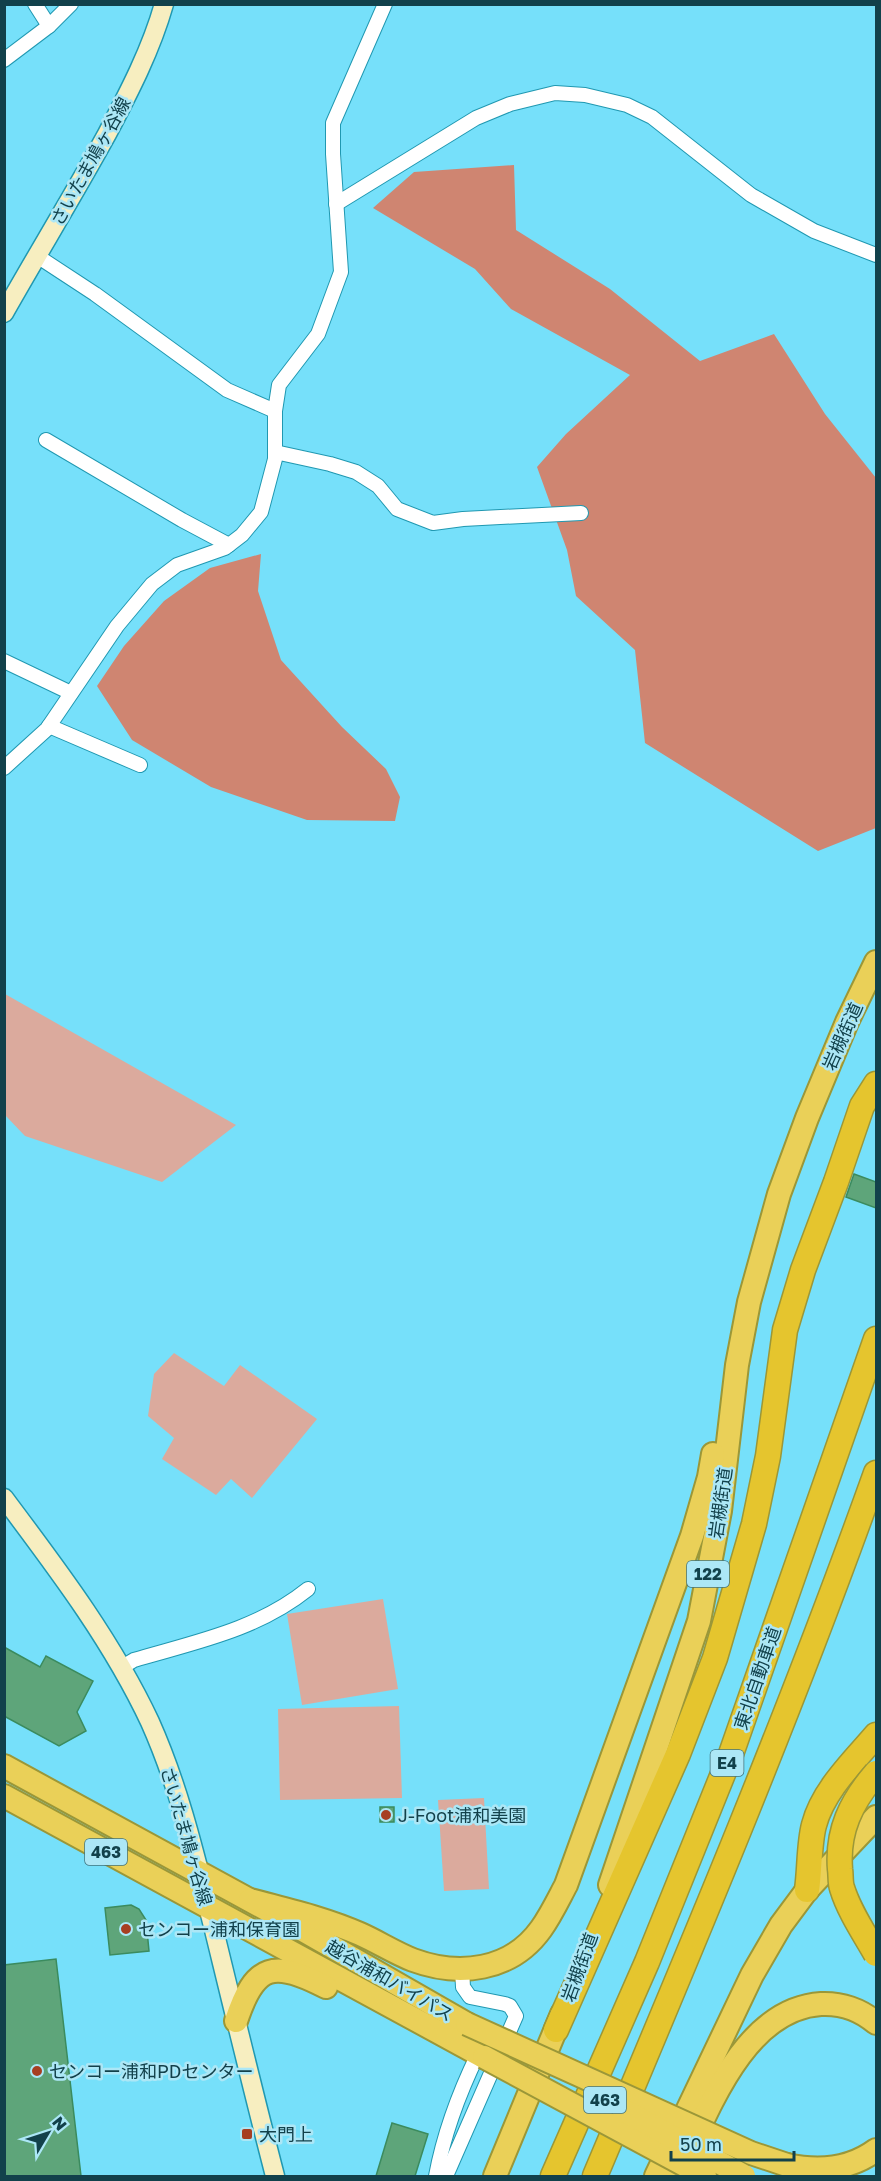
<svg xmlns="http://www.w3.org/2000/svg" width="881" height="2181" font-family="'Golos Text','Noto Sans JP',sans-serif">
	<rect width="100%" height="100%" fill="#76e0fa"/>
	<!-- green -->
	<g fill="#dbaa9d">
		<polygon points="5,994 236,1125 162,1182 25,1136 5,1115"/>
		<polygon points="174,1353 224,1386 240,1365 317,1419 252,1498 231,1479 216,1495 162,1459 174,1438 148,1416 154,1374"/>
		<polygon points="383,1599 398,1689 302,1705 287,1614"/>
		<polygon points="399,1706 402,1798 280,1800 278,1709"/>
		<polygon points="484,1798 489,1889 444,1891 438,1800"/>
	</g>
	<!-- forest -->
	<g fill="#cf8571">
		<polygon points="514,165 516,230 610,289 700,361 774,334 825,414 876,478 876,828 818,851 645,743 635,650 576,596 567,550 537,467 566,434 630,375 511,309 475,269 373,208 414,172"/>
		<polygon points="261,554 258,591 281,660 342,727 386,769 400,797 395,821 307,820 211,787 132,740 97,686 124,646 164,601 210,568"/>
	</g>
	<!-- building -->
	<g fill="#5ea57a" stroke="#3b8b5e" stroke-width="1.5">
		<polygon points="854,1174 876,1182 876,1208 846,1197"/>
		<polygon points="4,1647 40,1667 46,1656 93,1681 77,1712 86,1731 59,1746 4,1716"/>
		<rect x="380" y="1807" width="14" height="15"/>
		<polygon points="131,1905 139,1909 146,1920 149,1951 110,1955 105,1908"/>
		<polygon points="56,1959 81,2176 4,2176 4,1965"/>
		<polygon points="392,2123 428,2134 415,2176 376,2176"/>
	</g>
	<g fill="none" stroke-linecap="round" stroke-linejoin="round">
		<defs>
			<g id="minor">
				<polyline points="35,4 49,26"/>
				<polyline points="4,60 49,26 71,4"/>
				<polyline points="336,204 476,118 510,104 555,93 585,95 627,105 652,117 751,195 814,231 876,255"/>
				<polyline points="37,256 95,294 227,390 275,411"/>
				<polyline points="46,440 182,520 229,545"/>
				<polyline points="275,452 330,464 356,472 378,486 397,509 433,523 463,519 581,513"/>
				<polyline points="4,661 71,693"/>
				<polyline points="49,726 140,765"/>
				<polyline points="4,768 47,729 117,626 152,584 177,565 225,548 242,535 261,512 275,459 275,411 279,385 318,334 341,272 333,154 333,123 385,4"/>
				<path d="M122,1667L134,1660C195,1642 257,1630 308,1589"/>
				<path d="M436,2176C444,2133 459,2093 478,2054"/>
				<polyline points="446,2176 516,2016 510,2006 505,2004 470,1997 463,1987 462,1969"/>
			</g>
			<g id="secondary">
				<path d="M4,313C38,253 74,194 107,134C129,92 151,50 164,4"/>
				<path d="M4,1498C58,1570 112,1641 150,1722C180,1789 196,1859 214,1930C234,2012 254,2095 275,2176"/>
			</g>
			<g id="trunk">
				<polyline points="4,1766 275,1914 467,2024"/>
				<polyline points="4,1796 484,2057"/>
				<polyline points="610,1885 699,1621 720,1511 737,1365 749,1302 779,1194 807,1118 847,1022 876,962"/>
				<path d="M250,1900C287,1910 324,1918 360,1934C378,1942 395,1953 413,1960C459,1977 511,1971 541,1929C551,1915 558,1900 566,1885L692,1536L709,1477L713,1454"/>
				<path d="M236,2021C255,1963 274,1960 326,1987"/>
				<path d="M787,2165C819,2172 849,2170 876,2150"/>
				<polyline points="495,2176 562,2014"/>
				<polyline points="656,2176 752,1975 781,1925 807,1890 876,1817"/>
				<path d="M677,2176C706,2116 742,2009 821,2004C841,2003 861,2010 876,2023"/>
			</g>
			<g id="motorway">
				<path d="M807,1890C810,1870 809,1843 814,1825C823,1790 854,1761 876,1735"/>
				<polyline points="556,2030 678,1754 715,1658 754,1524 768,1456 785,1330 803,1270 836,1182 862,1106 876,1084"/>
				<polyline points="553,2176 647,1962 731,1754 876,1339"/>
				<path d="M595,2176C693,1944 791,1711 876,1473"/>
			</g>
		</defs>
		<!-- minor casing -->
		<use href="#minor" stroke="#2098b1" stroke-width="16"/>
		<!-- secondary casing -->
		<use href="#secondary" stroke="#2098b1" stroke-width="21"/>
		<!-- trunk casing -->
		<use href="#trunk" stroke="#9b9738" stroke-width="26"/>
		<!-- motorway casing -->
		<use href="#motorway" stroke="#9b9738" stroke-width="27"/>
		<!-- minor -->
		<use href="#minor" stroke="#fff" stroke-width="14"/>
		<!-- secondary -->
		<use href="#secondary" stroke="#f7eec0" stroke-width="18"/>
		<!-- trunk -->
		<use href="#trunk" stroke="#ead058" stroke-width="22"/>
		<!-- motorway -->
		<use href="#motorway" stroke="#e5c52e" stroke-width="24"/>
		<defs>
			<g id="trunk-bridge">
				<polyline points="467,2024 751,2153 787,2165"/>
				<polyline points="484,2057 705,2176"/>
				<polyline points="623,2110 744,2176"/>
			</g>
			<path id="motorway-bridge" d="M876,1773C851,1802 837,1831 840,1869C841,1875 840,1882 842,1888C849,1911 864,1933 876,1954"/>
		</defs>
		<!-- trunk-bridge casing -->
		<use href="#trunk-bridge" stroke="#9b9738" stroke-width="26" stroke-linecap="butt"/>
		<!-- motorway-bridge casing -->
		<use href="#motorway-bridge" stroke="#9b9738" stroke-width="27" stroke-linecap="butt"/>
		<!-- trunk-bridge -->
		<use href="#trunk-bridge" stroke="#ead058" stroke-width="22"/>
		<!-- motorway-bridge -->
		<use href="#motorway-bridge" stroke="#e5c52e" stroke-width="24"/>
	</g>
	<!-- markers -->
	<g fill="#a73f22" stroke="#ace7f6" stroke-width="2">
		<circle cx="386" cy="1815" r="6"/>
		<circle cx="126" cy="1929" r="6"/>
		<circle cx="37" cy="2071" r="6"/>
		<rect x="241" y="2128" width="12" height="12" rx="3"/>
	</g>
	<g text-anchor="middle" dominant-baseline="central" stroke-width="5" stroke-linejoin="round" paint-order="stroke">
		<!-- shield labels -->
		<g fill="#ace7f6" stroke="#40737e" stroke-width="1.5">
			<rect x="687" y="1561" width="42" height="26" rx="4.5"/>
			<rect x="710.5" y="1750" width="33" height="26" rx="4.5"/>
			<rect x="85" y="1839" width="42" height="26" rx="4.5"/>
			<rect x="584" y="2087" width="42" height="26" rx="4.5"/>
		</g>
		<g font-size="16" font-weight="bold" fill="#12414b">
			<text x="708" y="1574">122</text>
			<text x="727" y="1763">E4</text>
			<text x="106" y="1852">463</text>
			<text x="605" y="2100">463</text>
		</g>
		<!-- street labels -->
		<g font-size="18" fill="#12414b" stroke="#ace7f6">
			<text transform="translate(90 161) rotate(-61)">さいたま鳩ヶ谷線</text>
			<text transform="translate(842 1036) rotate(-66)">岩槻街道</text>
			<text transform="translate(720 1503) rotate(-82)">岩槻街道</text>
			<text transform="translate(757 1678) rotate(-71)">東北自動車道</text>
			<text transform="translate(187 1836) rotate(74)">さいたま鳩ヶ谷線</text>
			<text transform="translate(579 1967) rotate(-70)">岩槻街道</text>
			<text transform="translate(390 1980) rotate(30)">越谷浦和バイパス</text>
		</g>
		<!-- poi labels -->
		<g font-size="18" fill="#12414b" stroke="#ace7f6" text-anchor="start">
			<text x="398" y="1815">J-Foot浦和美園</text>
			<text x="138" y="1929">センコー浦和保育園</text>
			<text x="49" y="2071">センコー浦和PDセンター</text>
			<text x="259" y="2134">大門上</text>
		</g>
	</g>
	<!-- border -->
	<rect width="881" height="2181" fill="none" stroke="#12414b" stroke-width="12"/>
	<!-- north arrow -->
	<g transform="translate(48 2133) rotate(51)" stroke="#ace7f6" stroke-width="4.5" paint-order="stroke">
	<path d="M0-4.5L10 22L0 15L-10 22Z" fill="#12414b"/>
	<text y="-9" font-size="16" font-weight="bold" text-anchor="middle" fill="#12414b">N</text>
	</g>
	<!-- scale -->
	<path d="M671 2151v9h123v-9" fill="none" stroke="#12414b" stroke-width="3"/>
	<text x="680" y="2151" font-size="18" fill="#12414b" stroke="#ace7f6" stroke-width="4.5" paint-order="stroke">50 m</text>
</svg>
